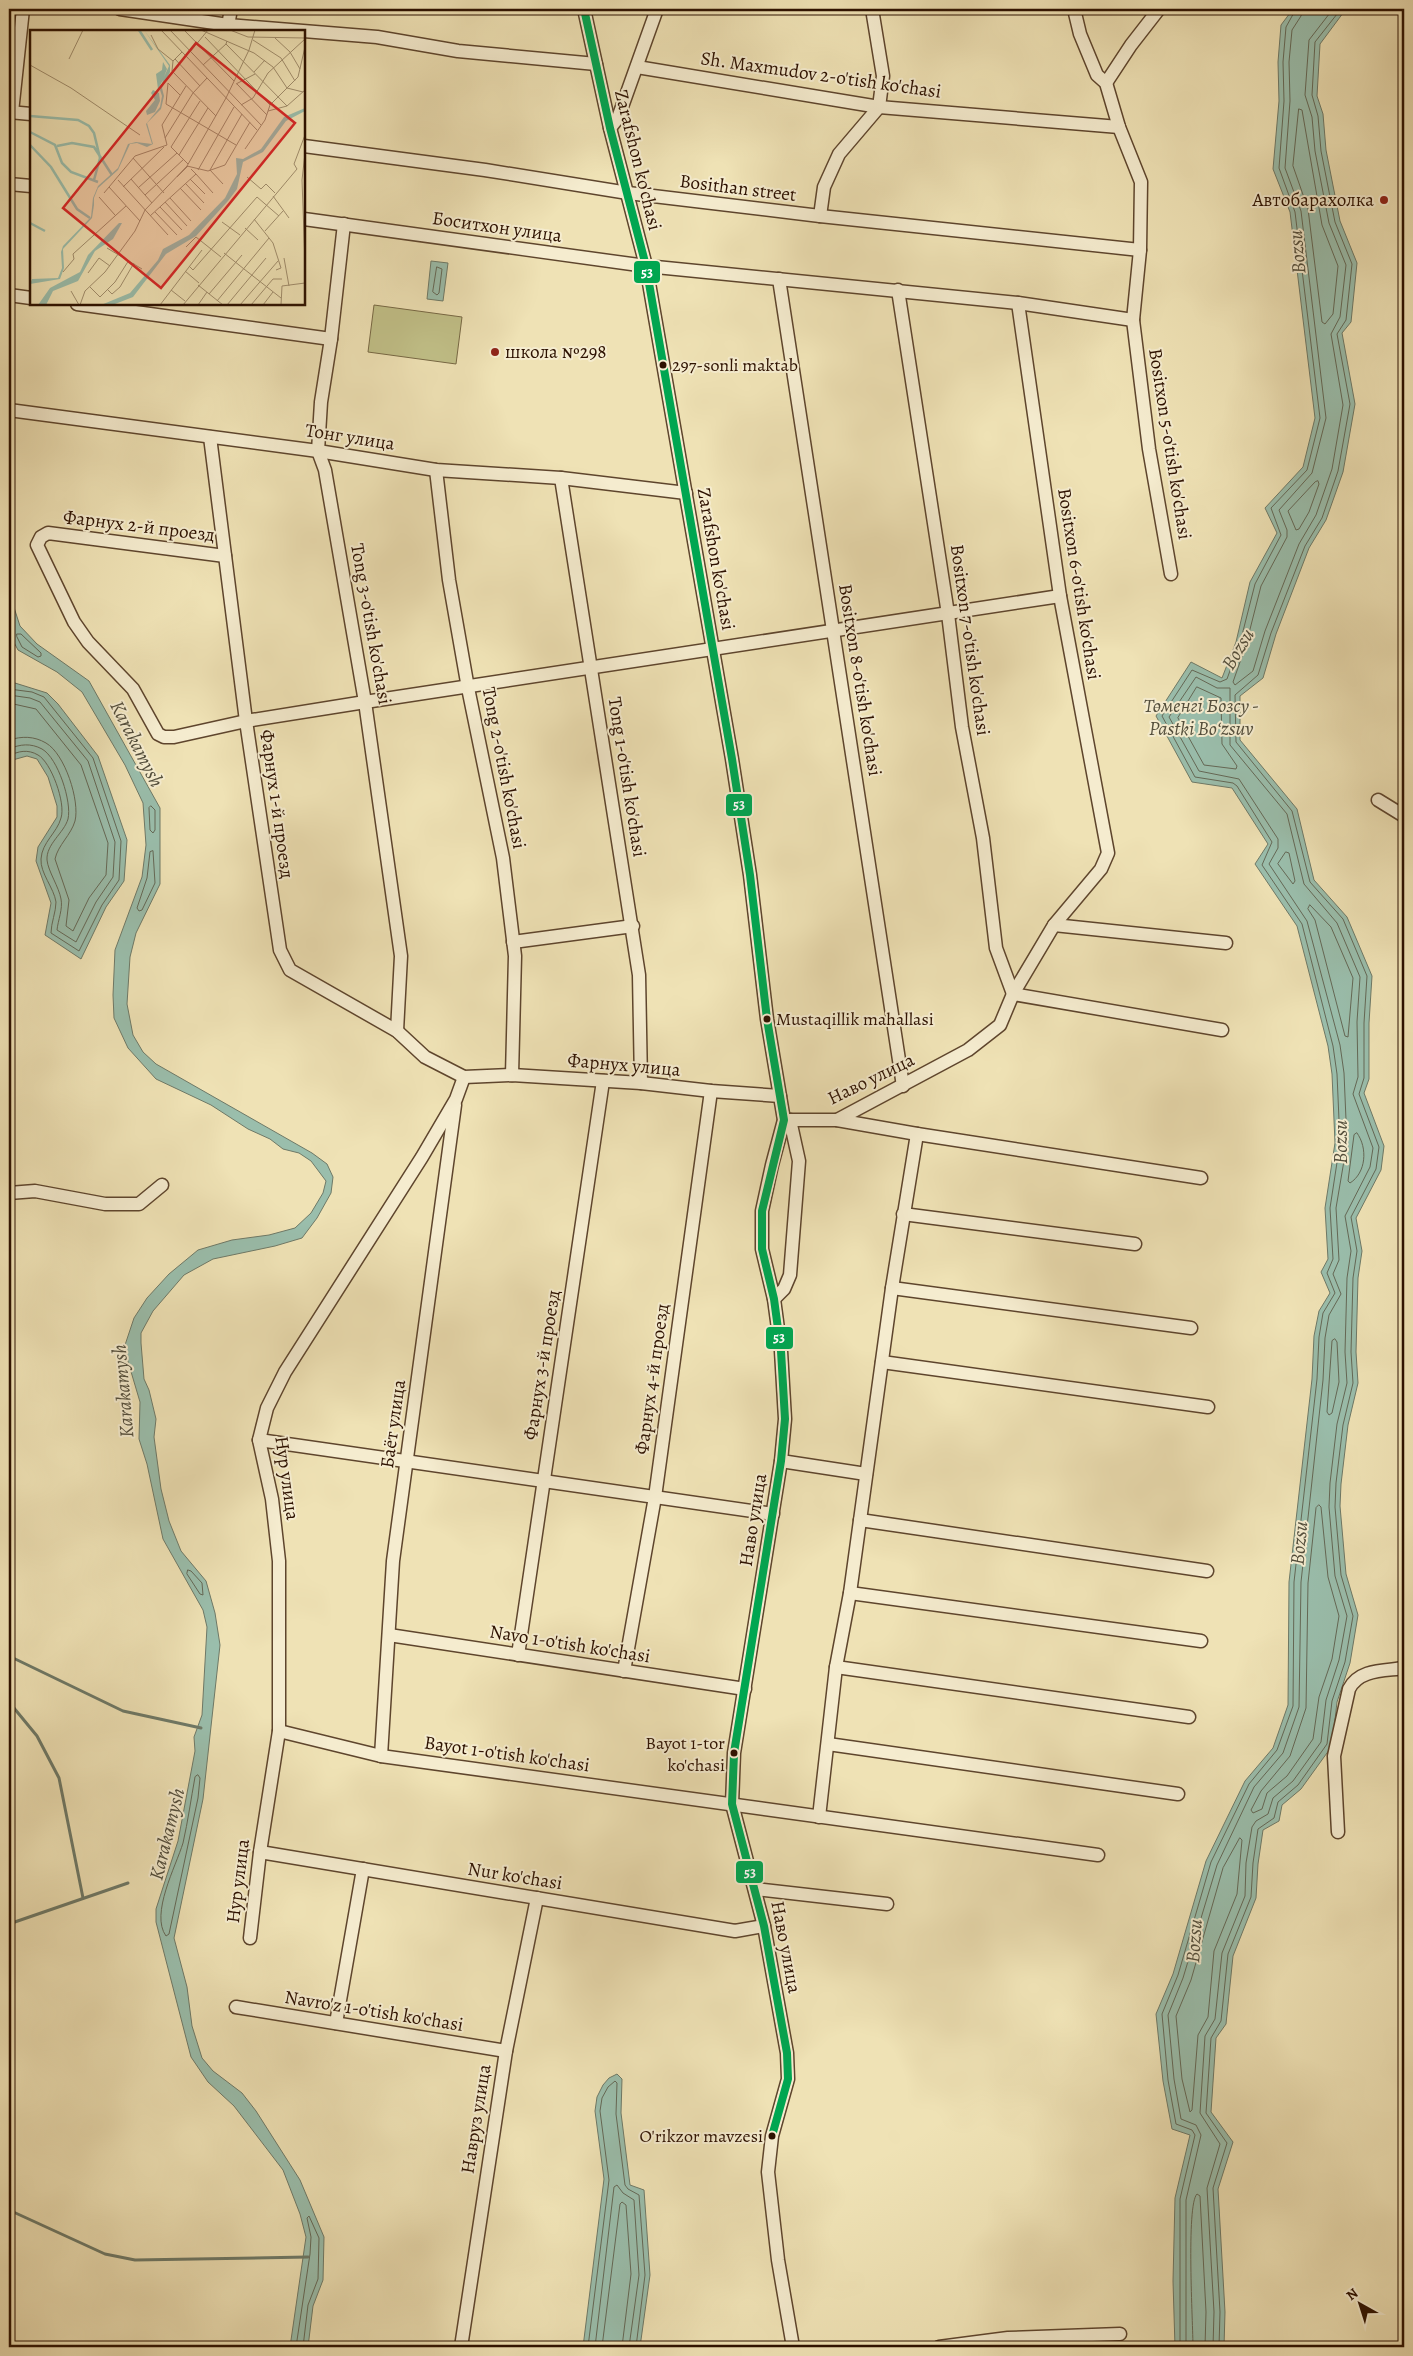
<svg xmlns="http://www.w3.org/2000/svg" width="1413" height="2356" font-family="Alegreya,serif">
	<rect width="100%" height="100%" fill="#efe2b5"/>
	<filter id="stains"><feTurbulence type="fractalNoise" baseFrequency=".004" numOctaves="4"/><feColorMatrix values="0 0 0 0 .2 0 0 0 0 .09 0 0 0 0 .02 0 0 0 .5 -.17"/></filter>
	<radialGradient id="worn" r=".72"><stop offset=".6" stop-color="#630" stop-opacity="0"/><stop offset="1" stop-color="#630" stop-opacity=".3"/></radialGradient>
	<!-- green -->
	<polygon fill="#c1c088" stroke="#776844" points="374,305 462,317 456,364 368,352"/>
	<!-- water -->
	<g fill="#9abeac" stroke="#6e7967">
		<polygon points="1293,9 1346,9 1320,44 1317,96 1323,114 1326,150 1340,221 1357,263 1351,322 1342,333 1355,404 1343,472 1326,520 1309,548 1276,634 1263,678 1240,696 1240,740 1297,809 1314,880 1347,917 1372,976 1369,1023 1369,1079 1364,1093 1384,1146 1381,1170 1356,1218 1362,1251 1358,1278 1356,1352 1358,1383 1348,1425 1341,1484 1340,1506 1346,1574 1358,1615 1350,1663 1337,1702 1332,1746 1301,1789 1282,1805 1279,1821 1263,1830 1258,1864 1256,1898 1233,1956 1226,2024 1216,2038 1211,2112 1233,2142 1218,2189 1225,2312 1224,2347 1175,2347 1173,2281 1175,2198 1190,2135 1172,2129 1163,2081 1156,2014 1173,1974 1206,1861 1245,1781 1273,1748 1288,1705 1289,1582 1312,1379 1314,1336 1319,1311 1330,1293 1321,1272 1328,1259 1325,1208 1335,1143 1332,1074 1328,1046 1297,926 1255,864 1268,844 1232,788 1192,782 1156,716 1191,662 1222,678 1236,642 1250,582 1277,533 1265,508 1303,467 1315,418 1290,212 1273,169 1279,101 1278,62 1281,25"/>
		<polygon points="431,261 448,263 443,301 427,299"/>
		<polygon points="9,592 20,626 37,644 89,681 160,808 160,884 136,933 130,957 127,1004 133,1035 143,1052 156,1064 312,1153 327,1164 333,1177 331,1193 317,1218 302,1238 275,1246 213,1259 184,1275 153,1311 141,1333 141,1343 144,1379 149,1390 156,1419 154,1437 161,1489 169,1521 181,1551 206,1581 215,1613 220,1645 203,1799 174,1938 187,1987 192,2026 202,2058 213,2071 242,2093 256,2111 300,2180 324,2237 323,2280 313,2306 308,2347 290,2347 306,2237 300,2214 283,2170 234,2106 208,2082 191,2057 156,1922 156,1909 178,1841 195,1751 194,1737 202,1715 207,1627 203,1610 163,1539 147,1464 139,1439 140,1402 124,1348 134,1318 147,1298 169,1274 198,1250 232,1240 269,1235 295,1228 311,1213 323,1193 326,1181 311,1161 299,1153 283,1149 270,1139 248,1129 211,1105 156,1079 128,1048 114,1018 113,995 115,950 142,877 146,845 143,803 125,765 82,692 57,672 18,650 9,633"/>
		<polygon points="15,683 47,693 58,704 98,756 127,840 124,881 106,907 81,959 45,935 51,903 36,861 38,847 57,817 57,806 48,777 37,759 27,756 9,761 9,684"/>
		<polygon points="617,2074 622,2079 621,2113 630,2185 644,2190 650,2275 640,2347 583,2347 604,2179 595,2111 597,2097 603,2085 609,2078"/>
	</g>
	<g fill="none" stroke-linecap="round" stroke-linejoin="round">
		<!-- shore -->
		<g stroke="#646856" stroke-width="1">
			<polyline points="1303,9 1301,16 1292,30 1289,62 1290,101 1285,168 1301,211 1326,418 1312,473 1279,510 1287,530 1287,537 1261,586 1246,645 1233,682 1235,685 1253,671 1265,631 1299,544 1316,515 1332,469 1343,405 1331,334 1340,317 1346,265 1329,223 1315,151 1312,117 1305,95 1309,40 1333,9"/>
			<polygon points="1299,109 1302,110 1322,225 1338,266 1333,314 1325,324 1322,322 1308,209 1293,166"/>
			<polygon points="437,267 442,269 439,293 437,295 433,292"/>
			<polygon points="1318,481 1319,484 1309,512 1299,529 1296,530 1288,511 1315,482"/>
			<polygon points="17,634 21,634 41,653 41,656 38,657 22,647 17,637"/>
			<polygon points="1197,687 1221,698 1222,744 1237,766 1236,769 1204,765 1178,718"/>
			<path d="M9,689L32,692L44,697L93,758L121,841L119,880L102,905L79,951L51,933C51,923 56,912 56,902C54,888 40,873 41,859C42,842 57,833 61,818C66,803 51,762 38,755C28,749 18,751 9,756"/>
			<path d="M9,695L30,698L40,702L88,761L115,842L113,877L96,902L76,942L57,930C58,920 63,909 61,899C59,887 48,871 47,860C46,844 64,833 68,819C72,802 58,758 42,749C31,743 20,744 9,749"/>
			<path d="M9,703L36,709L81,765L108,843L106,875L89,898L73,931L66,926L69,900L55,859C58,845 71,835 75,821C80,801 65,754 46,743C34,736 22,736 9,740"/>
			<polygon points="151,806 155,810 155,830 153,833 150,830 149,808"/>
			<polygon points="153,851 155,883 142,910 139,911 137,908 147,878 150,852"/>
			<polygon points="1286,852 1289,853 1295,881 1293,884 1278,864"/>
			<polygon points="1310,905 1331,927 1353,978 1348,1037 1345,1036 1315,920 1308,909"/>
			<path d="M1357,1133C1368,1148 1366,1173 1350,1183L1348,1181L1354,1135Z"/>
			<polygon points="1335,1339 1337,1342 1339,1382 1332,1413 1329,1415 1327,1412 1332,1341"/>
			<polygon points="1319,1505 1321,1507 1328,1577 1339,1616 1332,1659 1319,1697 1313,1739 1287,1776 1267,1793 1262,1809 1253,1813 1251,1810 1261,1791 1290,1756 1306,1708 1308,1583 1316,1508"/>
			<polygon points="188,1570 191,1571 202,1583 203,1595 200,1594 187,1574"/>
			<path d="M198,1775L200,1778L198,1798L169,1934L166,1936C150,1914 176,1866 183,1843C188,1821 191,1799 195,1777Z"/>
			<polygon points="1240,1838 1242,1840 1237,1894 1214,1951 1208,2017 1198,2035 1192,2110 1190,2112 1182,2079 1176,2016 1191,1980 1223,1868"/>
			<polyline points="296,2347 310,2254 311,2237 307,2218 309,2216 319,2238 318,2279 308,2305 303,2347"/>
			<polyline points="588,2347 609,2180 600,2111 602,2098 608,2087 615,2081 617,2083 616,2114 625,2185 628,2189 639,2195 645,2275 636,2347"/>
			<polyline points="595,2347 614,2187 617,2185 623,2193 634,2200 639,2275 629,2347"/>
			<polyline points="602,2347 620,2204 622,2202 626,2205 631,2274 622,2347"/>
			<polyline points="1180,2347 1180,2199 1195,2135 1192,2130 1176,2124 1168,2080 1162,2014 1178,1975 1211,1862 1249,1784 1277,1750 1293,1706 1294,1582 1317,1379 1319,1337 1323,1313 1335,1293 1327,1273 1333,1259 1330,1208 1340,1143 1337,1074 1333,1046 1302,924 1262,865 1272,842 1237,786 1233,783 1195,777 1162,716 1192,670 1220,682 1227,679 1240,643 1255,584 1281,535 1271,508 1307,470 1320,418 1295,212 1279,168 1284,101 1283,62 1286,27 1296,9"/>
			<polyline points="1186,2347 1186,2200 1201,2135 1196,2125 1181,2119 1174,2079 1168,2015 1183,1978 1217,1865 1254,1787 1283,1753 1299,1707 1301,1582 1323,1380 1325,1338 1329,1315 1341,1294 1333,1274 1339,1260 1336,1208 1347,1143 1344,1073 1340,1045 1307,921 1269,864 1278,848 1278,839 1239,779 1199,771 1169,717 1196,677 1217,688 1230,688 1230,745 1287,814 1304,884 1337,923 1360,977 1357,1022 1358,1077 1353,1094 1373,1148 1370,1167 1345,1216 1351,1251 1347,1278 1345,1352 1347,1383 1337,1424 1330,1483 1329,1507 1335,1576 1347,1616 1339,1660 1326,1700 1321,1742 1293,1781 1273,1798 1268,1814 1256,1821 1252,1827 1246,1863 1245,1896 1222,1953 1215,2019 1205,2036 1200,2113 1220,2144 1207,2188 1214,2312 1213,2347"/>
			<path d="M1193,2347C1193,2324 1186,2205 1197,2194L1200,2196L1206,2312L1205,2347"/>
			<polyline points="1219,2347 1220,2312 1213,2188 1227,2143 1206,2113 1211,2038 1221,2021 1228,1954 1251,1897 1253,1863 1258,1829 1274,1818 1278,1802 1298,1785 1327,1744 1332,1701 1345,1662 1353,1616 1341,1575 1335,1507 1336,1483 1343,1425 1353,1383 1351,1352 1353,1278 1357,1251 1351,1217 1376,1169 1379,1147 1359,1094 1364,1078 1364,1023 1367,976 1343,919 1310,882 1292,811 1236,742 1235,695 1258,675 1271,633 1305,546 1322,518 1338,471 1350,404 1337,334 1346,320 1352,264 1335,222 1321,151 1318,116 1312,95 1315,42 1341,9"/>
		</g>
		<!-- stream -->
		<g stroke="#6e7967" stroke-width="3">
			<polyline points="9,1656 123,1711 201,1728"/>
			<polyline points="9,1702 37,1736 59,1778 83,1898"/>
			<polyline points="9,1924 128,1883"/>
			<polyline points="9,2210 105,2254 135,2260 308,2257"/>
		</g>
		<defs>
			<g id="minor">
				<polyline points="120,9 228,25 377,37 458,51 596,64"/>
				<polyline points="584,9 610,128 646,266 732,759 750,875 767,1019 784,1120 772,1165 762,1211 762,1249 774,1299 781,1351 785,1419 781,1461 734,1753 732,1804 764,1926 787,2053 788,2079 772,2136 768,2172 778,2260 793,2347"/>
				<polyline points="1074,9 1080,34 1097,75 1106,83 1119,127 1141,182 1140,250 1133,320 1149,449 1171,574"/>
				<polyline points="227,31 231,9"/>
				<polyline points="637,67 879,107 1119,127"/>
				<polyline points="1106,83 1131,45 1159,9"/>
				<polyline points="9,112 31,114"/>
				<polyline points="12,112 23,9"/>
				<polyline points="610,128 618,118 657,9"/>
				<polyline points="304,146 485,170 628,193 820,216 1140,250"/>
				<polyline points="9,184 31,186"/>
				<polyline points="820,216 824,187 839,154 879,107 883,76 872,9"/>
				<polyline points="304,219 646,266 1018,303 1133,320"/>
				<polyline points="344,224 331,339 321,402 318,451 325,470 365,702 401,956 397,1031"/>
				<polyline points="779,279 903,1086"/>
				<polyline points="898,290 948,614 962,727 983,838 996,948 1013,994 1222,1030"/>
				<polyline points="9,295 31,298"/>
				<polyline points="77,304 331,339"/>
				<polyline points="9,410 318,451 436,470 561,478 686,493"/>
				<polyline points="210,437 246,721 280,950 290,970 397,1031 425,1057 464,1077 512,1075 641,1083 711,1091 780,1096"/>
				<polyline points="436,470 449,580 468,688 503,858 515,956 512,1075"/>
				<polyline points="561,478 639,975 641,1083"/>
				<polyline points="225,556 48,533 41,537 37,545 74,622 88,642 133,689 158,734 164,737 174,737 246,721 365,702 1060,596"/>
				<polyline points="1378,800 1404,816"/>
				<polyline points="1054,925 1226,943"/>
				<polyline points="513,942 633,926"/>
				<polyline points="784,1120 837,1120 968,1050 1000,1025 1013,994 1054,925 1101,869 1108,853 1060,596 1018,303"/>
				<polyline points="917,1134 1201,1178"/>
				<polyline points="9,1193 35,1191 105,1204 139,1204 162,1185"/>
				<polyline points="903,1214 1135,1244"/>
				<polyline points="892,1288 1191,1328"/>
				<polyline points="774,1299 784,1289 790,1275 799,1161 790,1120"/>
				<polyline points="882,1362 1208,1407"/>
				<polyline points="259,1440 773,1514"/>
				<polyline points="781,1461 866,1474"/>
				<polyline points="860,1520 1207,1571"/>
				<polyline points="850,1593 1201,1641"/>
				<polyline points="389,1635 745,1689"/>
				<polyline points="518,1655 603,1081"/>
				<polyline points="836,1667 1189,1717"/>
				<polyline points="624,1671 655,1497 711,1091"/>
				<polyline points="279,1731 381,1756 1098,1855"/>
				<polyline points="828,1744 1178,1794"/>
				<polyline points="381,1756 393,1561 455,1105"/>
				<polyline points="819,1817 836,1667 850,1593 892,1288 917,1134 837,1120"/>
				<path d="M1338,1832L1334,1756L1349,1689C1359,1669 1384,1671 1404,1668"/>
				<polyline points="260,1852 735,1931 764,1926"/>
				<polyline points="755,1889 887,1904"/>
				<polyline points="250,1938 260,1852 279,1731 279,1561 272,1499 259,1440 267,1408 285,1372 422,1157 456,1099 464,1077"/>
				<polyline points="236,2007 506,2051"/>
				<polyline points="336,2023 363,1869"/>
				<polyline points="461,2347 506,2051 537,1898"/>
				<polyline points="939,2347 1008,2338 1120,2334"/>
			</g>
		</defs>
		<!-- minor casing -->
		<use href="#minor" stroke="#5e452d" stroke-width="15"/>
		<!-- minor -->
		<use href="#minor" stroke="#f5eccf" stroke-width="12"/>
		<defs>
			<polyline id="bus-1" points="584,9 610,128 646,266 732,759 750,875 767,1019 784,1120 762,1211 762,1249 774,1299 781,1351 785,1419 781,1461 734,1753 732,1804 764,1926 787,2053 788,2079 772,2136"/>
		</defs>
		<!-- bus-1 casing -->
		<use href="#bus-1" stroke="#f5eccf" stroke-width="11"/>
		<!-- bus-1 -->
		<use href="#bus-1" stroke="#00a651" stroke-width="8"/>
	</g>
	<!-- markers -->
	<g fill="#8f2418" stroke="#f5eccf" stroke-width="2">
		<circle cx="1384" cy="200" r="5"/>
		<circle cx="495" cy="352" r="5"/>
	</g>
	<g fill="#2d1100" stroke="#f5eccf" stroke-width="2">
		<circle cx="663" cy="365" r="4.5"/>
		<circle cx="767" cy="1019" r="4.5"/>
		<circle cx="734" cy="1753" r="4.5"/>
		<circle cx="772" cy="2136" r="4.5"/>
	</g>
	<g text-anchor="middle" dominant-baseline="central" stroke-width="4" stroke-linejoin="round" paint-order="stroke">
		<!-- bus labels -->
		<g font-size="18" fill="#2d1100" stroke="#f5eccf" text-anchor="start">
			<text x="672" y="365">297-sonli maktab</text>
			<text x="776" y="1019">Mustaqillik mahallasi</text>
			<text x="725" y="1743" text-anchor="end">Bayot 1-tor<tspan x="725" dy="22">ko'chasi</tspan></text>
			<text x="763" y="2136" text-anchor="end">O'rikzor mavzesi</text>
		</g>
		<!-- street labels -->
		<g font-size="19" fill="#2d1100" stroke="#f5eccf">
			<text transform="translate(821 75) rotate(8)">Sh. Maxmudov 2-o'tish ko'chasi</text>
			<text transform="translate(638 160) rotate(76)">Zarafshon ko'chasi</text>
			<text transform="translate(738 188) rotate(7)">Bosithan street</text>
			<text transform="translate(497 227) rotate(8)">Боситхон улица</text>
			<text transform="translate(350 437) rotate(9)">Тонг улица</text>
			<text transform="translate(1170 444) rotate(81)">Bositxon 5-o'tish ko'chasi</text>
			<text transform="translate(139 526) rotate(7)">Фарнух 2-й проезд</text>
			<text transform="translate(716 559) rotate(80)">Zarafshon ko'chasi</text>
			<text transform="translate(1079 584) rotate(81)">Bositxon 6-o'tish ko'chasi</text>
			<text transform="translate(371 624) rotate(80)">Tong 3-o'tish ko'chasi</text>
			<text transform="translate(970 640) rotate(82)">Bositxon 7-o'tish ko'chasi</text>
			<text transform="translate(860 680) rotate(81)">Bositxon 8-o'tish ko'chasi</text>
			<text transform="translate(504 768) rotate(79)">Tong 2-o'tish ko'chasi</text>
			<text transform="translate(627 777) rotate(81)">Tong 1-o'tish ko'chasi</text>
			<text transform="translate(277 804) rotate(82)">Фарнух 1-й проезд</text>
			<text transform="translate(624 1065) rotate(5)">Фарнух улица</text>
			<text transform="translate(871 1079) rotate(-26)">Наво улица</text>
			<text transform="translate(542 1365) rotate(-81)">Фарнух 3-й проезд</text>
			<text transform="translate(652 1379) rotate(-82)">Фарнух 4-й проезд</text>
			<text transform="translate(393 1424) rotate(-82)">Баёт улица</text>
			<text transform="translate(287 1478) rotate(82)">Нур улица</text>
			<text transform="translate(753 1520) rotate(-81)">Наво улица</text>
			<text transform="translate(570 1644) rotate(9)">Navo 1-o'tish ko'chasi</text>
			<text transform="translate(507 1754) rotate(8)">Bayot 1-o'tish ko'chasi</text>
			<text transform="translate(515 1876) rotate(9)">Nur ko'chasi</text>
			<text transform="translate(238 1881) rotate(-83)">Нур улица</text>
			<text transform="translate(786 1947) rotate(79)">Наво улица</text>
			<text transform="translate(374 2011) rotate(9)">Navro'z 1-o'tish ko'chasi</text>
			<text transform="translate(476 2119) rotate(-81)">Навруз улица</text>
		</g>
		<!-- poi labels -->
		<g font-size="19" fill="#2d1100" stroke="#f5eccf" text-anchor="end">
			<text x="1374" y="200">Автобарахолка</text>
			<text x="505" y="352" text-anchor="start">школа №298</text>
		</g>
		<!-- water labels -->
		<g font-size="20" font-style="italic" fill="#534e3c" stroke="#f5eccf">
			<text transform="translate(1297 252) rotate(-95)">Bozsu</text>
			<text transform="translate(1238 649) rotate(-59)">Bozsu</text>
			<text x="1201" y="705">Төменгі Бозсу -<tspan x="1201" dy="23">Pastki Boʻzsuv</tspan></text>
			<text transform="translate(137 744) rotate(63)">Karakamysh</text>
			<text transform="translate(1340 1142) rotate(-90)">Bozsu</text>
			<text transform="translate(123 1391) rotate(-95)">Karakamysh</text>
			<text transform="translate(1299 1543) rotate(-85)">Bozsu</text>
			<text transform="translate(167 1834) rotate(-76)">Karakamysh</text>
			<text transform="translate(1194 1941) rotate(-86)">Bozsu</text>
		</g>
	</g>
	<!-- overview -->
	<g transform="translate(30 30)">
		<rect width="275" height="275" fill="#efe2b5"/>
		<path d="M114,0L140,35V42L132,58L134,66L131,79L117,93L123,114L117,117L107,113L100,114L88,140L68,158L64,168V175L62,188L33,219L34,238L30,249L0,254L2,249L28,248L32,238L31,222L33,216L61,187L63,168L68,156L88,138L98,114L106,112L122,114L116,94L130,77L132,66L130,60L133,50L128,59L126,44L132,40L133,32L137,39L134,47L139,36ZM123,60L129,63L130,71L125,82L117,85L116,81L125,70L121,63ZM275,78V81L256,91L233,122L213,132L207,159L198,171L166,206L136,224L103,267L85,274L71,275L100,263L128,230L133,219L159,205L195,168L207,144L206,128L213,129L231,119L254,87ZM89,193H92L83,209L65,221L48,251L23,261L16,275H8L20,258L50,242L58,225Z" fill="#9abeac"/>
		<path fill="none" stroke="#9abeac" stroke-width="2.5" d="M109,0L122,20M0,86L48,90L59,96L64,103L70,128L64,150M0,102L25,115L32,133L41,142L68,152M0,115L21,137L47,179L60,188M27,116L42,113L64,117L82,145M0,193L15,201"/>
		<path fill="none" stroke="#a18e6d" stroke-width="1" d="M131,0L227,100M140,0L231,95M154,0L204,51M171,0L224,23L243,37L257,58L273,62M200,0L218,7L275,8M121,5L128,19L143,31M175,7L240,75M245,8L260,22L270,39M223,10L251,28L265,51M197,11L196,14L257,76M152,22L143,31L142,41L186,86M160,22L178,0M39,29L53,0M145,29L170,56M0,35L41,58L110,105M173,35L196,14M224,42L235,30M206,54L225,44M207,54L237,85M150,65L138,53L136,74L206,115M211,75L223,68L238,43L275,9M238,81L257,76L275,60M135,108L163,63L177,48M137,115L132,95L156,56M141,117L170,71M141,117L158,134M215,119L235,90L240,75L268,47L275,17M275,123L272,150L275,233M149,125L178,78M103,128L134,163M157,136L178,141L195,135L220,92M267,139L264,134L275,105M168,140L204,77M166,144L183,163M147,147L158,136M217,147L231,159L236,154L245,163M101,149L122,173M160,149L175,164M88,150L138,205M155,153L174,173M193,154L180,140L212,84M79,157L110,191M93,157L134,117M108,158L147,123M150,158L171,180M74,163L105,126L137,115M115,165L154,129M243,166L259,188M69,167L85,185M140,168L161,191M135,172L157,196M130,177L152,200M125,182L147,205M120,186L166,144L161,139M224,189L243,213L251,238L246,240M192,192L210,205M215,198L228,210M235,201L253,181M156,217L166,207L191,227M77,218L112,239M194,223L214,239M254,228L259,256M159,236L163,240L227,167L249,186M214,239L251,268M155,241L169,253M33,242L44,229L43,224L96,176M58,243L69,228L80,236M168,255L193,275M60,257L70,267L85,252L99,230M77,259L82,264L90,257L104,233M141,260L155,271M41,261L49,275M179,264L212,225M187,271L239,208M50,275L55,261L75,242L105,201L115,180L157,136L196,68L219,20L225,0M130,275L172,220M153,275L267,139M168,275L177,262M197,275L236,228M210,275L248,231M221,275L243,249H252M233,275L243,262M251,275L252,256L275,253"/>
		<path fill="#d62828" fill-opacity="0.15" stroke="#d62828" stroke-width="2.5" d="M166,13L265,93L131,258L33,178Z"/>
		<rect width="275" height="275" fill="none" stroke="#2d1100" stroke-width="2.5"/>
	</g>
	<g stroke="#f5eccf" stroke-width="2">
		<rect x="633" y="260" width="28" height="24" rx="5" fill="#00a651"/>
		<rect x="725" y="793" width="28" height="24" rx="5" fill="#00a651"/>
		<rect x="765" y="1326" width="29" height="24" rx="5" fill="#00a651"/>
		<rect x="735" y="1860" width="29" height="24" rx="5" fill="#00a651"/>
	</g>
	<g font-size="14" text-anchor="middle" font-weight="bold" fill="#fff">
		<text x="647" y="277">53</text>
		<text x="739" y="809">53</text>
		<text x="779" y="1342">53</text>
		<text x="750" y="1877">53</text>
	</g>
	<!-- margin -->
	<rect width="1413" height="2356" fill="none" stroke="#efe2b5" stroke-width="30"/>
	<rect x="10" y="10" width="1393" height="2336" fill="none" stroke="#2d1100" stroke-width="2.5"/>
	<rect x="15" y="15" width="1383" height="2326" fill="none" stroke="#2d1100"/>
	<!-- north arrow -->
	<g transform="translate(1360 2304) rotate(321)" stroke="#f5eccf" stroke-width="4" paint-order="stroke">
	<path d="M0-4L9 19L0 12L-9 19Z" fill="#2d1100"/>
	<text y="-8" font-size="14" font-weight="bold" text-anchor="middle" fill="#2d1100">N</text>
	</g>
	<rect width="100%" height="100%" filter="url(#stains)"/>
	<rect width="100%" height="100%" fill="url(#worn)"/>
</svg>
